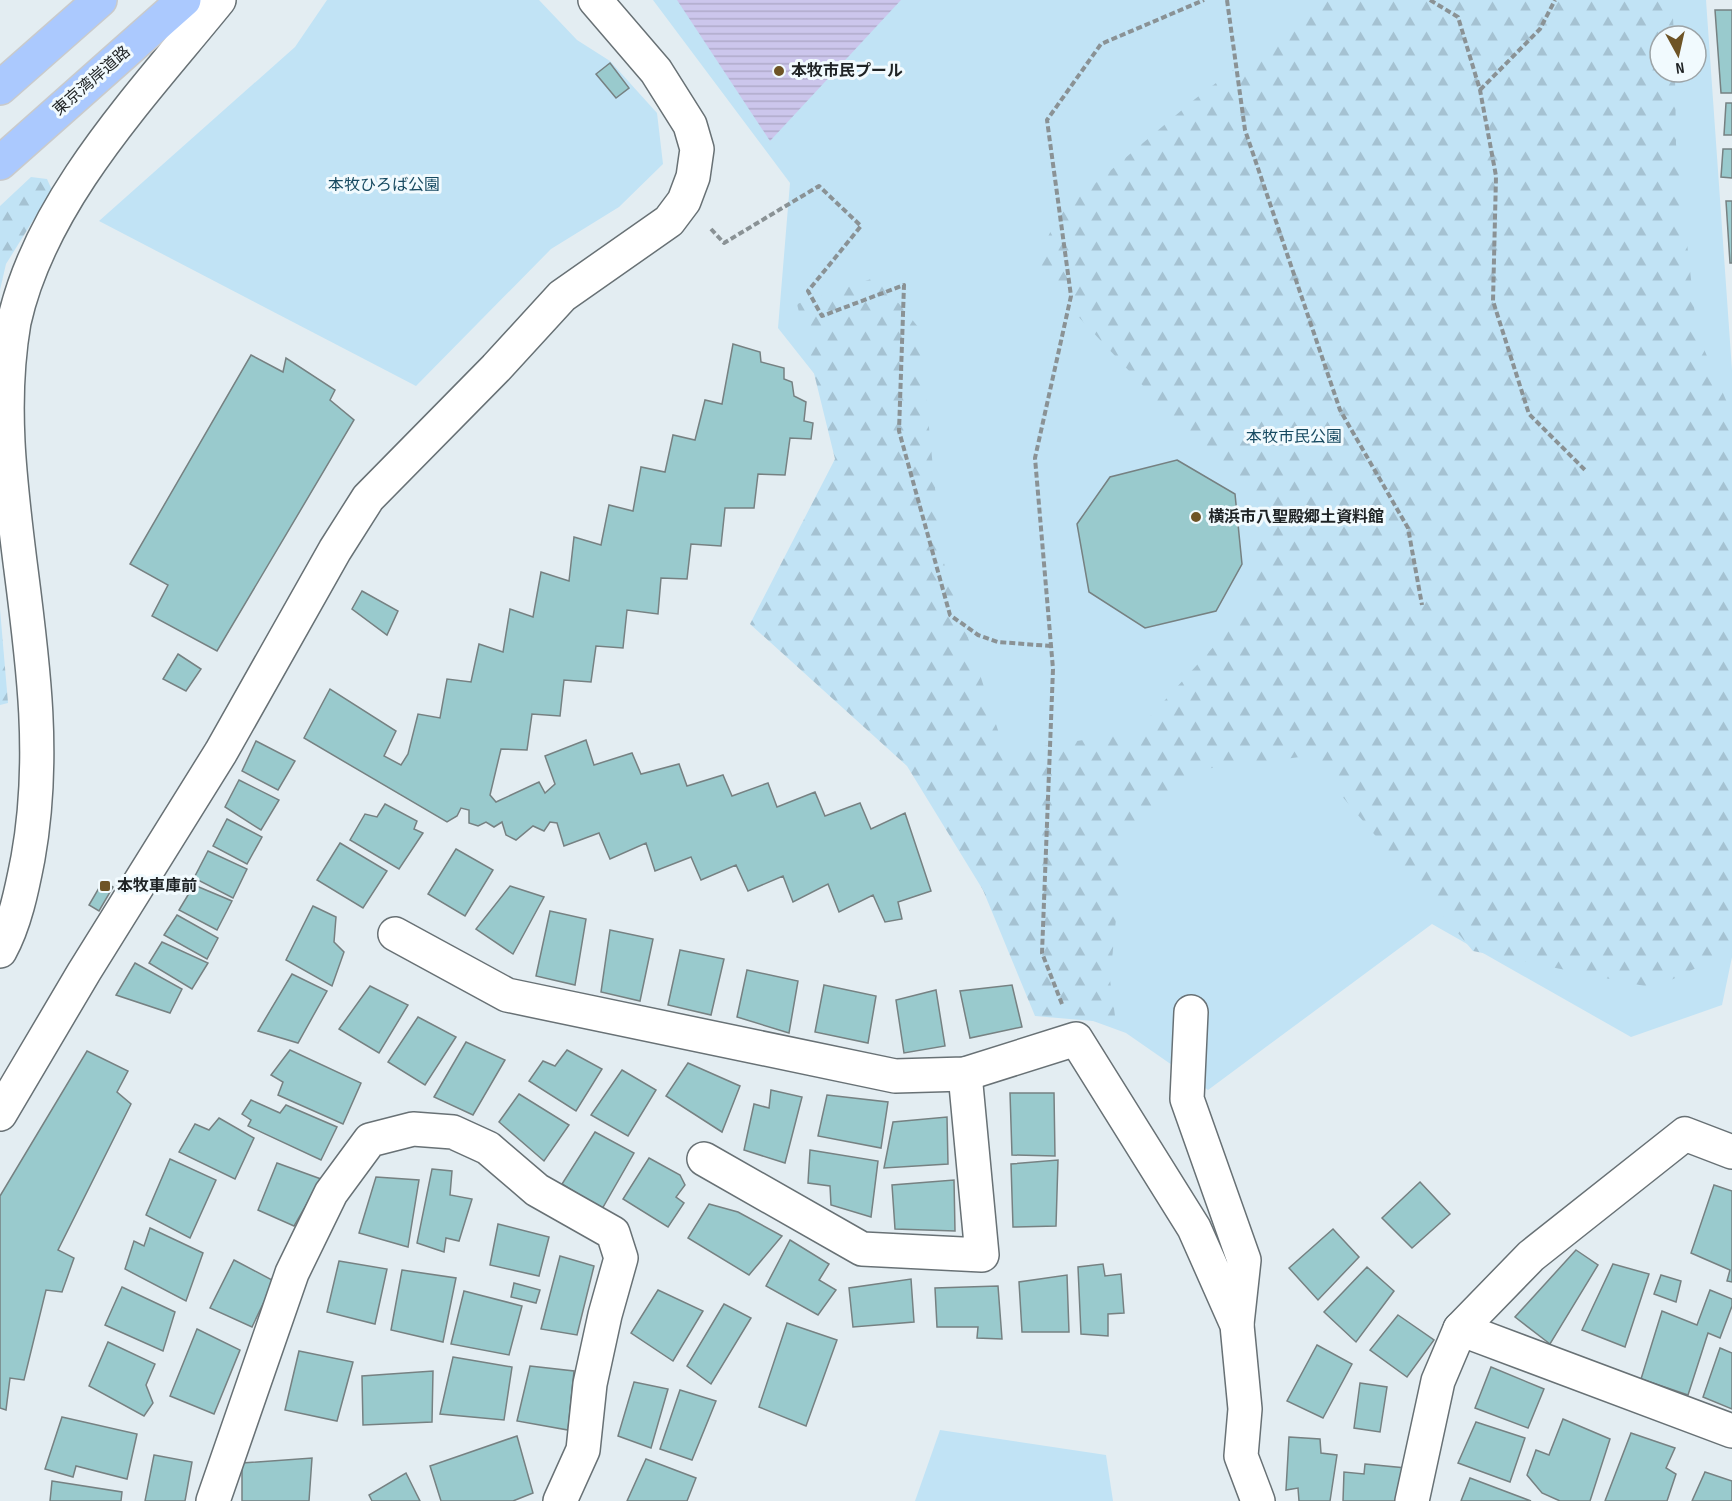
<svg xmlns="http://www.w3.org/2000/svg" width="1732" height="1501" font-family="'Sofia Sans Condensed','Noto Sans JP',sans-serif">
	<defs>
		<pattern id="forest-firs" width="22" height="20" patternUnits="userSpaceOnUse" patternTransform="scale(1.5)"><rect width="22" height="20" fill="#c1e3f5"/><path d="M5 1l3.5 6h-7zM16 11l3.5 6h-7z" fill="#a5c2d2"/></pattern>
		<pattern id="water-rules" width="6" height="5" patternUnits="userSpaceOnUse" patternTransform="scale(1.5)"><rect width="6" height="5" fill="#ccc6ec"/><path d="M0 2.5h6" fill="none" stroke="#afaaca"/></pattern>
	</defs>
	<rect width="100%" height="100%" fill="#e3edf2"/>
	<!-- green -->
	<g fill="#c1e3f5" fill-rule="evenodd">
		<polygon points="327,0 539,0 577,40 610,61 657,113 663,164 619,207 551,249 416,386 99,221 295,47"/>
		<path d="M653,0H1706L1732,370V957L1722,1005L1631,1037L1432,924L1208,1090L1126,1033L1044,1003L816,376L778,328L790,183ZM1660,36H1696V72H1660Z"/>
		<polygon points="940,1430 1106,1455 1113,1501 915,1501"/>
	</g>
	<!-- forest -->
	<g fill="url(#forest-firs)">
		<polygon points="1325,0 1672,0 1674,36 1660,36 1660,72 1675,72 1676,144 1697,333 1732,414 1732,951 1654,988 1473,951 1308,756 1204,769 1124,837 1110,980 1116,1023 1035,1016 983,890 907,766 750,624 835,459 797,304 877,277 919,328 942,557 1005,752 1136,732 1257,599 1252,488 1159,403 1033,268 1059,214 1195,99"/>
		<polygon points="31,177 47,179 52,190 6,264 0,290 0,206"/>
		<polygon points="0,609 8,703 0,705"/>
	</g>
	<!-- water -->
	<polygon fill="url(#water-rules)" points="677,0 901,0 770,141"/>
	<!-- building -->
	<g fill="#99cacd" stroke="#768182" stroke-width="1.5">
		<polygon points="1715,10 1732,10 1732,93 1721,93"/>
		<polygon points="610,63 629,88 616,98 596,74"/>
		<polygon points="1726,103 1732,103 1732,135 1724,135"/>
		<polygon points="1723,149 1732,149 1732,178 1721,177"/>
		<polygon points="1726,201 1732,201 1732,263 1730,263"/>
		<polygon points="733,344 760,352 761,362 784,368 784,379 792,382 794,396 806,402 804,421 813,423 811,439 790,438 785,475 758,474 754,508 725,508 721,546 691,544 687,579 661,578 658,614 627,610 623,648 596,646 591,682 564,680 560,716 532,714 527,750 501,749 490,795 496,802 539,782 545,793 555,784 545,756 586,740 594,765 632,753 641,774 679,764 687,786 723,775 732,796 768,783 777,807 815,792 825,816 860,803 871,829 905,813 931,891 898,902 902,919 885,922 873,895 839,912 828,884 793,902 783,876 748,891 736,865 701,880 691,857 655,871 646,843 610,859 599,833 564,846 557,823 550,822 544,831 533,826 516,840 506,835 502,822 494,827 486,822 478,826 469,823 469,810 461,808 457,816 447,822 304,738 330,689 396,731 384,756 401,765 408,754 418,714 440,718 447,679 471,682 479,644 503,652 510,609 533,617 541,572 569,581 574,537 601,545 609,505 633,511 641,467 665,472 673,435 695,440 705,400 722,404"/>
		<polygon points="251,355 283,372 286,358 335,390 330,400 354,420 217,651 152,616 168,585 130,564"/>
		<polygon points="1177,460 1235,494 1242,564 1216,611 1145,628 1089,592 1077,524 1110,477"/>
		<polygon points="362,591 398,611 387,635 352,609"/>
		<polygon points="178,654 201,669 186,691 163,679"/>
		<polygon points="256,741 295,761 278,790 242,771"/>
		<polygon points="239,780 279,800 261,830 225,807"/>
		<polygon points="385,804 417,821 414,829 423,833 399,869 350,840 365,814 377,817"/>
		<polygon points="227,819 262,837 247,864 213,846"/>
		<polygon points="340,843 387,871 363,908 317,880"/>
		<polygon points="456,849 493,870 465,916 428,894"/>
		<polygon points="208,851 247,869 233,898 194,878"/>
		<polygon points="103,881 113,887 99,911 89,905"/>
		<polygon points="194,885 232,901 217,930 179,910"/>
		<polygon points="510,886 544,897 513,954 476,929"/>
		<polygon points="313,906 336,917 334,942 344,952 332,986 286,960"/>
		<polygon points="550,911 586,919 575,985 536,976"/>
		<polygon points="177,915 218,938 207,959 164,935"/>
		<polygon points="610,930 653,939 640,1001 601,992"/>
		<polygon points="162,942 208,963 192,989 149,963"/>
		<polygon points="680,950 724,959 711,1015 668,1005"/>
		<polygon points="135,963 182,989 170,1013 116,995"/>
		<polygon points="747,970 798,981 789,1033 737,1017"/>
		<polygon points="292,974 327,991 298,1043 258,1031"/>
		<polygon points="824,985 876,996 868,1043 815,1032"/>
		<polygon points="1012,985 1022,1027 970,1038 960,991"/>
		<polygon points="370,986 408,1005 379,1053 339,1029"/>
		<polygon points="936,990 945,1046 904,1053 896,1000"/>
		<polygon points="418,1017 456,1037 425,1085 388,1062"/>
		<polygon points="466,1042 505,1060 473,1115 434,1097"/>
		<polygon points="290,1050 361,1083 343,1124 278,1095 283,1082 271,1075"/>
		<polygon points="567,1050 602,1069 576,1111 529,1081 543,1061 555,1066"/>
		<polygon points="87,1051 128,1071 117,1092 131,1104 58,1250 74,1258 62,1292 46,1290 24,1380 10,1378 6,1410 0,1408 0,1196"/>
		<polygon points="688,1063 740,1086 722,1132 666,1096"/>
		<polygon points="622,1070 656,1090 628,1136 591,1115"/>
		<polygon points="771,1090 802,1097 785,1163 744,1150 754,1104 769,1108"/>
		<polygon points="1010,1093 1054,1093 1055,1156 1012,1155"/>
		<polygon points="519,1094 569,1125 544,1161 499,1122"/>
		<polygon points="827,1095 888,1102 881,1148 818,1136"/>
		<polygon points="251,1100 280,1113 286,1105 337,1127 321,1160 248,1126 251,1120 242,1114"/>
		<polygon points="947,1117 948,1164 884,1168 893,1122"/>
		<polygon points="219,1118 254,1138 235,1179 179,1152 195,1124 209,1130"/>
		<polygon points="595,1132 634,1153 602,1209 562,1184"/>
		<polygon points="810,1150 878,1161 871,1217 831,1205 830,1186 808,1183"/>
		<polygon points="649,1158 680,1175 685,1185 676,1197 684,1203 668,1227 623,1199"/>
		<polygon points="170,1159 216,1180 190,1238 146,1215"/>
		<polygon points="1058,1160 1056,1226 1013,1227 1011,1164"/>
		<polygon points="277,1163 321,1179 294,1226 258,1210"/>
		<polygon points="432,1169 452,1171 450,1195 472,1199 459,1241 446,1238 444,1252 417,1243"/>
		<polygon points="376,1177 419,1180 408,1247 359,1233"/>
		<polygon points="954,1180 955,1231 895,1229 892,1185"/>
		<polygon points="1420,1182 1450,1214 1412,1248 1382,1218"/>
		<polygon points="1714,1185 1732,1191 1732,1282 1727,1281 1730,1270 1691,1253"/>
		<polygon points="709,1204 738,1212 782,1236 749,1275 688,1238"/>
		<polygon points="498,1224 549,1237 539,1276 490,1265"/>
		<polygon points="150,1228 203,1253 186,1301 125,1269 134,1241 144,1246"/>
		<polygon points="1333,1229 1359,1257 1318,1300 1289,1268"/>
		<polygon points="790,1240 829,1264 819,1280 836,1290 818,1315 766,1286"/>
		<polygon points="1576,1250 1598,1265 1550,1344 1515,1317"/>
		<polygon points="560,1256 594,1266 577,1335 541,1329"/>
		<polygon points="234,1260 274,1281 252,1327 210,1308"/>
		<polygon points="339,1261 387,1269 375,1324 327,1312"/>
		<polygon points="1103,1264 1105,1276 1121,1274 1124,1313 1108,1314 1108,1336 1081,1334 1078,1267"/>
		<polygon points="1613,1264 1649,1274 1625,1347 1582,1330"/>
		<polygon points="1367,1267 1394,1291 1356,1342 1324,1312"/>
		<polygon points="402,1270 456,1278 443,1342 391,1330"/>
		<polygon points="1067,1275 1069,1332 1022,1332 1019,1282"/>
		<polygon points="1661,1275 1681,1281 1676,1302 1654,1294"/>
		<polygon points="911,1279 914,1322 853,1327 849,1288"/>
		<polygon points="514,1283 540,1290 536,1303 511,1297"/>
		<polygon points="998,1286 1002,1339 977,1338 978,1327 937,1327 935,1288"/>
		<polygon points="122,1287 175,1312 163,1351 105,1325"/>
		<polygon points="658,1290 703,1311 673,1361 631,1333"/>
		<polygon points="1710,1290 1732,1299 1732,1306 1720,1338 1708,1333 1688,1395 1641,1379 1662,1311 1697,1325"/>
		<polygon points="464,1291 522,1306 509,1355 451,1344"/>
		<polygon points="724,1304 751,1318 711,1384 687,1366"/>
		<polygon points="1398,1315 1434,1340 1407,1377 1370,1350"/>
		<polygon points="787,1323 837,1340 806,1426 759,1407"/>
		<polygon points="197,1329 240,1350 214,1414 170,1396"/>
		<polygon points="108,1342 155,1364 146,1385 153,1403 144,1416 89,1386"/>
		<polygon points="1317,1345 1352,1364 1323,1418 1287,1401"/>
		<polygon points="1720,1348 1732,1353 1732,1409 1703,1397"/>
		<polygon points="299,1351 353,1362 337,1421 285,1410"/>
		<polygon points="453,1357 512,1367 504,1420 440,1414"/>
		<polygon points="530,1366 574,1371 568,1430 517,1421"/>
		<polygon points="1491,1367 1544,1389 1528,1428 1475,1408"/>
		<polygon points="433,1371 432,1422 363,1425 362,1376"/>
		<polygon points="634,1382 668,1389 651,1448 618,1436"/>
		<polygon points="1360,1383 1387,1387 1380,1432 1354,1428"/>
		<polygon points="680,1390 716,1401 692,1460 660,1449"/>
		<polygon points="62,1417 137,1434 127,1479 76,1466 73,1477 45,1469"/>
		<polygon points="1563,1419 1610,1439 1590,1501 1560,1501 1542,1493 1527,1475 1536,1450 1549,1455"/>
		<polygon points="1476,1422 1525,1438 1510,1482 1458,1463"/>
		<polygon points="1631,1433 1675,1448 1666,1468 1676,1474 1667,1501 1605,1501"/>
		<polygon points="517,1436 533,1493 513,1501 441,1501 430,1466"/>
		<polygon points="1289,1437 1320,1439 1321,1453 1337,1455 1330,1501 1299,1501 1298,1488 1286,1490"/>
		<polygon points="154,1455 192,1462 185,1501 145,1501"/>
		<polygon points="312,1458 309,1501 242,1501 242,1463"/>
		<polygon points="646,1459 696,1478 687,1501 627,1501"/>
		<polygon points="1365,1464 1406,1468 1396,1501 1343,1501 1344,1472 1364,1474"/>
		<polygon points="1705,1472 1732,1481 1732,1501 1692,1501"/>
		<polygon points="406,1473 420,1501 372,1501 369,1495"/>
		<polygon points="1470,1478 1531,1501 1461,1501"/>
		<polygon points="52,1481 122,1492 121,1501 50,1501"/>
	</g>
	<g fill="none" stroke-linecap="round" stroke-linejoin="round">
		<defs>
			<g id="minor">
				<polyline points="395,934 507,995 895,1076 965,1074 1076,1039 1194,1228 1237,1325 1245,1409 1241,1456 1258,1501"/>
				<path d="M0,951C15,924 22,889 28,858C46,758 33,662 20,562C10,482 0,403 14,322C41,200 142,95 219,0"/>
				<polyline points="1191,1012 1187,1099 1244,1260 1237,1324"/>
				<polyline points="0,1114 84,972 221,752 335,550 368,498 496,368 562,296 669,221 684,201 693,177 697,149 690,125 656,71 595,0"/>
				<polyline points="704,1159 862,1249 982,1255 965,1074"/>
				<polyline points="1460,1329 1732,1431"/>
				<polyline points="213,1501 292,1273 331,1193 370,1140 413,1129 453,1132 488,1148 537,1190 613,1233 621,1258 605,1315 590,1384 583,1450 560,1501"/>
				<polyline points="1412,1501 1438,1381 1460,1329 1531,1256 1685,1134 1732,1152"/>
			</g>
			<g id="highway">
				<polyline points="0,88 100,0"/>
				<polyline points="0,163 184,0"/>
			</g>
		</defs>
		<!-- minor casing -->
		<use href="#minor" stroke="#687175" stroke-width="36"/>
		<!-- highway casing -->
		<use href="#highway" stroke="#c9cacb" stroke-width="36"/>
		<!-- path -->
		<g stroke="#8a9295" stroke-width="4" stroke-dasharray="6 3" stroke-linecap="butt">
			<polyline points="1227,0 1245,130 1340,410 1408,528 1422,605"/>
			<polyline points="1430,0 1458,17 1480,90 1496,176 1493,301 1529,414 1585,470"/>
			<polyline points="1480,90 1540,29 1555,0"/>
			<polyline points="711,229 724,243 819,186 861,226 808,291 822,316 904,285 899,431 950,615 978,635 998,642 1051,646"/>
			<polyline points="1062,1004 1042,953 1053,669 1035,458 1071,296 1047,120 1101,44 1204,0"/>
		</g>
		<!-- minor -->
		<use href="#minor" stroke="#fff" stroke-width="33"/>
		<!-- highway -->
		<use href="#highway" stroke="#abc9fe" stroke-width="33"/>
	</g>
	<!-- markers -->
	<g fill="#6e5426" stroke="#f1fafe" stroke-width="2">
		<circle cx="779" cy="71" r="6"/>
		<circle cx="1196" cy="517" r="6"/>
		<rect x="99" y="880" width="12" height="12" rx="3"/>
	</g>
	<g text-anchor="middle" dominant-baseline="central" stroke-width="6" stroke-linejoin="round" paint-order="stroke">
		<!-- poi labels -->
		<g font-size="16" font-weight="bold" fill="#1f2325" stroke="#f1fafe" text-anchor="start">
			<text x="791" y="71">本牧市民プール</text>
			<text x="1208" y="517">横浜市八聖殿郷土資料館</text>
			<text x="117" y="886">本牧車庫前</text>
		</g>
		<!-- street labels -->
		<g font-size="16" fill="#1f2325" stroke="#f1fafe">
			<text transform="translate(92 81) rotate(-41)">東京湾岸道路</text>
		</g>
		<!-- park labels -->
		<g font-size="16" fill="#174a61" stroke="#f1fafe">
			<text x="384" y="185">本牧ひろば公園</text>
			<text x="1294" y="437">本牧市民公園</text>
		</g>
	</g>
	<!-- north arrow -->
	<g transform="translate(1678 54) rotate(172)"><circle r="28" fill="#f1fafe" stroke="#9da4a7" stroke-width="1.5"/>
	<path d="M0-4.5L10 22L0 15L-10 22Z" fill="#6e5426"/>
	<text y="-9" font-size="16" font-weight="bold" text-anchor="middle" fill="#1f2325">N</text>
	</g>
</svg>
